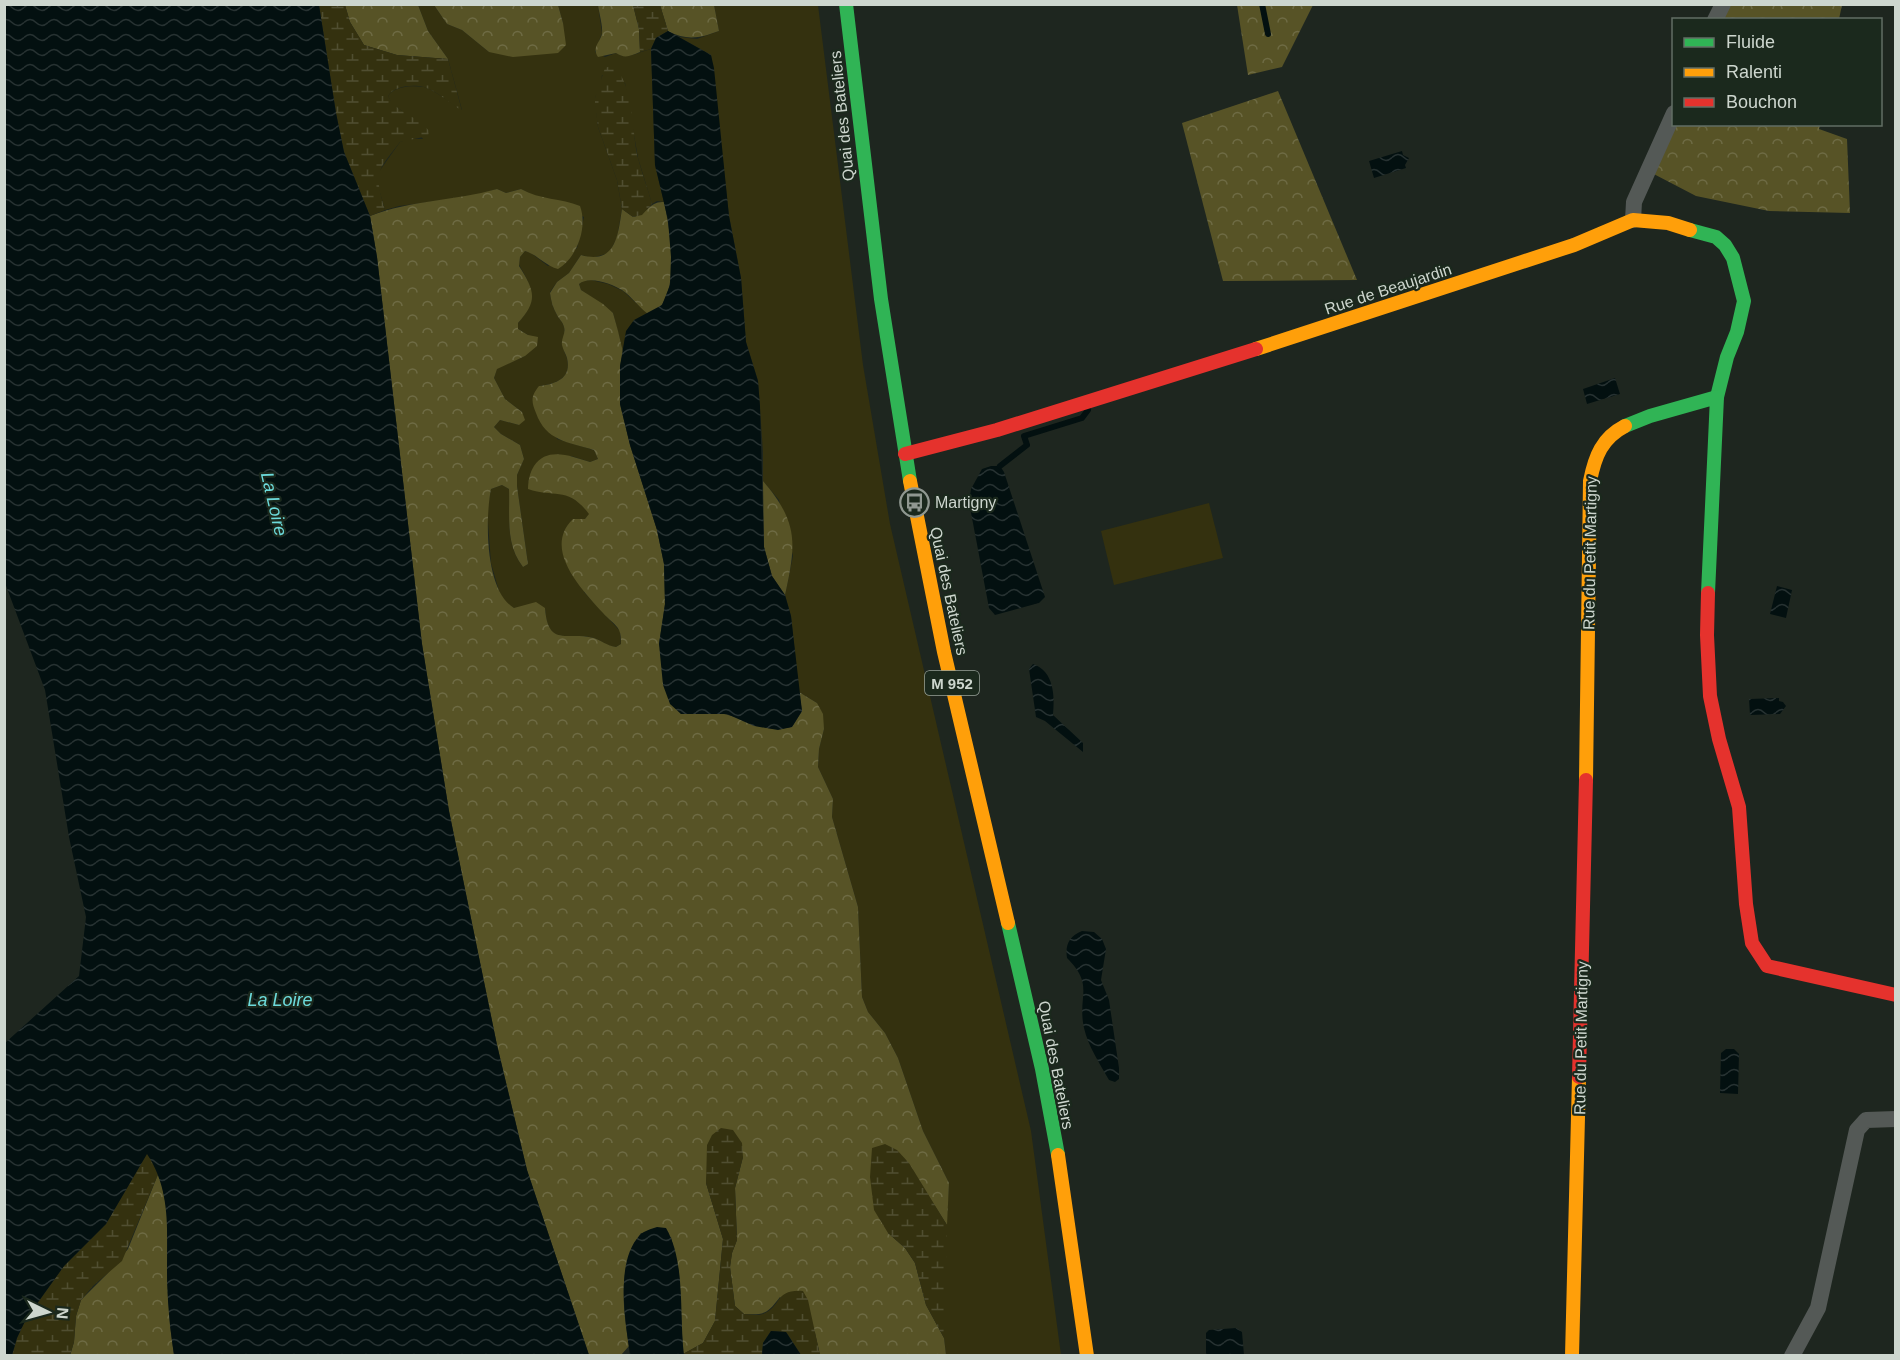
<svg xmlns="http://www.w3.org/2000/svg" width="1900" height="1360" font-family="Helvetica,sans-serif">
	<defs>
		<pattern id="forest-crowns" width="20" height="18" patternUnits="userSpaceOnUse" patternTransform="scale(1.5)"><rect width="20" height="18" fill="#575326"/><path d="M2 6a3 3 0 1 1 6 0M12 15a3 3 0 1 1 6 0" fill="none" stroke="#6e6b44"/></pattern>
		<pattern id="wetland-marsh" width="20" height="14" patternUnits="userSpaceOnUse" patternTransform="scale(1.5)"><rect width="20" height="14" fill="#34310f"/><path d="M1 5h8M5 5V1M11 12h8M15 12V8" fill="none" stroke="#504e31"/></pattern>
		<pattern id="water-waves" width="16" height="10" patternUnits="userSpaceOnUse" patternTransform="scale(1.5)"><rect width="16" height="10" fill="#031010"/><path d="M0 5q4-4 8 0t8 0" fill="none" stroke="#273232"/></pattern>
	</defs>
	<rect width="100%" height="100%" fill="#1e261f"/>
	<!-- green -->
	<g fill="#34310f">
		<path d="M418,5H434L447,24L462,30L489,52L563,23L558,5H598L602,33L595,52L605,57L616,53C628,60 638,52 651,49L655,165L664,202L657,201L652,204L638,158L625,83L602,75L601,85L595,98L598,127L617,180L622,209L617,238L609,253L592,258L581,255L569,273L557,282L550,292C551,301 553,308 557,315C559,319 563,322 564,327C566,334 562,342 564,350C564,353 567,356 567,359C572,379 554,384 539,386L557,439L594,450L598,459L590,462L571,456L554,491C570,495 580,501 590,514L585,519L584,592L620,631L621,644L616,647C605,646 603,641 594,638C567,631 548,649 545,608H514L505,603L499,591L491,563L487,509L491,489L502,485L509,489C510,516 505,544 523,567L528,564L517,486V475L524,459L520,445L501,434L494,427L500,420L519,425L522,412L505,399L494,378L497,368L525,356L528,335L518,329V323C537,301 533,288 519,265L520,257L525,251L531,253L548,266L577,248L584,217L551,200L534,196L521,189L506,193L497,189L474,196L399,206L385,210L378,186V173L400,142L408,139H423L402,111L392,104L388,96C394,86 412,85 424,87C436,91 451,103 462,110L448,59L428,31Z"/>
		<polygon points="714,5 818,5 863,365 890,524 1031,1131 1061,1355 946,1355 944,1338 944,1263 949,1183 923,1131 898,1058 885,1033 868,1012 862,997 858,907 832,817 833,799 818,767 819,749 824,729 817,703 799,692 791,616 785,595 793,556 779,500 763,481 763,452 758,381 746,342 741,278 729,216 711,55 679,37 697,39 719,31"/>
		<path d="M591,280L608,284L623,291L648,314C627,323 626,330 623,352L613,313L581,290L579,284L583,281Z"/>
		<polygon points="1209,503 1223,558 1114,585 1101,531"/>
	</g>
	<!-- forest -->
	<g fill="url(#forest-crowns)">
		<polygon points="345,5 418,5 428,31 448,59 397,55 364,45 350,22"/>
		<polygon points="434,5 558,5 563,23 566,45 558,53 513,57 489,52 462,30 447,24"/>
		<path d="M598,5H633L639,29L640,52C630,56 625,59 616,53L598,57C592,47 599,44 602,34C603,26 599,13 598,5Z"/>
		<path d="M660,5H714L719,31C700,38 687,41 668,31Z"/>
		<polygon points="1237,5 1313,5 1282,67 1248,75"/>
		<polygon points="1718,5 1842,5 1839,19 1715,20"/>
		<polygon points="1278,91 1357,280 1223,281 1182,123"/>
		<polygon points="1674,124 1820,125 1819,129 1847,139 1850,213 1769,211 1696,196 1648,171"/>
		<path d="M497,189L506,193L521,189C540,200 561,198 580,206C588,227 577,258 558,269C544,265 538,255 525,251L520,257L519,266C534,290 539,300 518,323V329L528,335L538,337L537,346L525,356L497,369L494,378L505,399L522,412L525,420L519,425L500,420L494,427L501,434L520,445L524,459L517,475V486L528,564L523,567C505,544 510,516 509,489L502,485L491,489C485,519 485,591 514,608L536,602L545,608C548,648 567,631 594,638C603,641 605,645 616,647L621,644C621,640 621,634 619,630C616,624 608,619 603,613C582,590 542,549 573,519H585L589,514C568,486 555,498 528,489C528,481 530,472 534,466C547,446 571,456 590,462L598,459L594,450C568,442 546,441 536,413C531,401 531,396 539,386C555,384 572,379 567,358C566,354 563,350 562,345C561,338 566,334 564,327C563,322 559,319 557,315C553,308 551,301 550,293L557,282L569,273L581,255C616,265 618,235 622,209L633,217C648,214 649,201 664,202C670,230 678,277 663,303C660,308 653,311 648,314C639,307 631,296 622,290C612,284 589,275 579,284L581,290L603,304L613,313L618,331L623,352L620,366V404L630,445L657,530L664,564L665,604L659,644L681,714C696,713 714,711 728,715C754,722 763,733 792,727L802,711L799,692L817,703L823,714L824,729L819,749L818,767L833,799L832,817L858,907L862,997L868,1012L885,1033L898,1058L923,1131L949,1183L947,1225L922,1186L888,1233L905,1248L915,1263L926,1305L944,1338L946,1355H820L815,1333L780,1297C767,1314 765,1315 744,1314L735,1306L730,1267L732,1253L737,1240L735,1188L743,1157L708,1166L706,1183L723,1239L715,1321L703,1343L683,1354L679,1272L671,1237L641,1233C617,1266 623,1309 629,1346L621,1355H589L527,1170L497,1045L449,811L422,644L377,257L370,216C411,200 455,201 497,189Z"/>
		<path d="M763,481C799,523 796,544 785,595L772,576L764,547Z"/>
		<polygon points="159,1172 167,1210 167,1273 170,1326 174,1355 70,1356 74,1342 76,1316 81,1300 107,1274 128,1249"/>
	</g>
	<!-- wetland -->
	<g fill="url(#wetland-marsh)">
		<path d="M319,5H345L350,22L364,45L397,55L448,59L462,111C451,104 437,91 424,87C413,84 394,86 388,96C396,113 418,116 429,131L428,136L400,142C376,173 374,171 385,210L370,216L344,152L336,113Z"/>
		<polygon points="633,5 660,5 668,31 656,38 651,49 640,52 639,29"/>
		<path d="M611,66C634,77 632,135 638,158C642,174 648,189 652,204L642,215L633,217L622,209L617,180L598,127L595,105V98L605,68Z"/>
		<path d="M721,1128L733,1130L742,1143L743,1157L735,1188L737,1240L732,1253L730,1267L735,1306L744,1314C750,1314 757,1316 763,1314C782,1307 774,1289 803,1291L808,1300L820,1355H801L786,1332L771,1331L763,1343L762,1355L684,1356L683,1354L703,1343L715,1321L723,1239L706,1183L707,1145L712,1135Z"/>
		<polygon points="885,1144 897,1150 909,1163 947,1225 944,1338 926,1305 915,1263 905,1248 888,1233 874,1210 870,1177 872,1148"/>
		<polygon points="147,1153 159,1172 122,1261 93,1286 81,1300 76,1316 74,1342 70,1355 12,1356 17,1338 26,1319 64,1266 106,1224"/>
	</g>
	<!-- water -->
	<g fill="url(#water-waves)">
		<path d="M5,4L319,5L336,113L344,152L370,216L377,257L422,644L449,811L497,1045L527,1170L589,1355H174C170,1328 167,1300 167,1271C167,1230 171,1190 147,1154L106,1224L64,1266L26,1319L17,1338L12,1355H5V1043L79,976L86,917L69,837L45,690L5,583Z"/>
		<polygon points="668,31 711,55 714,68 729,216 741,278 746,342 758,381 760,406 764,547 772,576 785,595 791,616 802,711 792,727 778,730 754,726 727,714 681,714 670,704 663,685 659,644 665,604 664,564 657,530 630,445 620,404 620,366 626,331 634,320 662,305 670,285 671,257 668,220 655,165 651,49 656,38"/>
		<polygon points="1402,151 1403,155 1409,158 1405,165 1406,168 1374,178 1369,161"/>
		<polygon points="1615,378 1620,394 1587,404 1583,389"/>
		<polygon points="991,466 1000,466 1004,472 1045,597 1039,603 995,615 989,608 969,502 971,489 982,469"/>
		<polygon points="1777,586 1792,590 1786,618 1770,614"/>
		<path d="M1033,664C1054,671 1055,696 1053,715L1083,743V752L1045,721L1036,717L1029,669Z"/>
		<polygon points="1779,698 1779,701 1783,702 1786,706 1780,714 1750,715 1749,699"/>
		<path d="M1082,931L1094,932L1102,939L1106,949L1101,980L1109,1000L1119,1068V1079L1115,1082L1109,1080C1100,1064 1088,1046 1084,1028C1077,995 1095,986 1067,958C1065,945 1069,936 1082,931Z"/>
		<polygon points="1726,1049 1734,1049 1739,1054 1738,1094 1720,1093 1721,1053"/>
		<path d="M657,1227L666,1228C686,1262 679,1316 684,1355H630C626,1323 614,1262 640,1235C644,1231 651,1229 657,1227Z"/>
		<polygon points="1236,1328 1242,1332 1244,1355 1206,1355 1206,1333 1209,1330"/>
		<polygon points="771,1331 786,1332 801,1355 762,1355 763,1343"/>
	</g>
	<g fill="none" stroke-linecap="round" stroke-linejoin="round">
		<!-- stream -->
		<g stroke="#031010" stroke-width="6">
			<polyline points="1262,4 1268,34"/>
			<polyline points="1000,466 1027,445 1024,436 1082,418 1088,410"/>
		</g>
		<!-- street -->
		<g stroke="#545956" stroke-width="16">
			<polyline points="1715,20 1723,4"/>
			<polyline points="1633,220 1634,202 1674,113"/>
			<polyline points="1792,1356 1818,1308 1857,1130 1866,1120 1896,1119"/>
		</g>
		<!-- fast -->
		<g stroke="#30b455" stroke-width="14">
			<polyline points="846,4 881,299 910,481"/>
			<polyline points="1690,230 1716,237 1725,245 1733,258 1744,301 1737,332 1727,357 1717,397"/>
			<polyline points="1625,426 1650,416 1717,397 1708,593"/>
			<polyline points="1008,923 1042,1069 1058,1155"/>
		</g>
		<!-- slow -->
		<g stroke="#ff9f0a" stroke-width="14">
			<polyline points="1256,349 1574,245 1633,220 1668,223 1690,230"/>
			<polyline points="910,481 944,652 1008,923"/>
			<path d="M1586,780L1590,481C1595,456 1602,438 1625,426"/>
			<polyline points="1058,1155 1087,1356"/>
			<polyline points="1572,1356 1579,1077"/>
		</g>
		<!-- jam -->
		<g stroke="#e5322d" stroke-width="14">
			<polyline points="905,454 997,430 1256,349"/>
			<polyline points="1708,593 1707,635 1710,696 1719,739 1739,807 1746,904 1752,943 1767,966 1896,995"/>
			<polyline points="1579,1077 1586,780"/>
		</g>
	</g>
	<!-- icons -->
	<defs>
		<symbol id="bus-ring" viewBox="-11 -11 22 22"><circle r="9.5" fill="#1b291d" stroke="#909891" stroke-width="1.5"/><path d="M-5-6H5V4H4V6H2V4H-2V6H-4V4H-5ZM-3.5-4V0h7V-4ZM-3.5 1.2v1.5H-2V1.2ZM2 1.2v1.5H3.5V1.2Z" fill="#909891"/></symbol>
	</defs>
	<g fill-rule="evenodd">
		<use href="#bus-ring" x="898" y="486" width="33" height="33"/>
	</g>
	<g text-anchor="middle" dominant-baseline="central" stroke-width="4.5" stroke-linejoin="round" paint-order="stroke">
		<!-- shield labels -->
		<rect fill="#1b291d" stroke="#98a299" stroke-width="1.5" x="925" y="671" width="54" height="24" rx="4.5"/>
		<g font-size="15" font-weight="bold" fill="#cdd6ce">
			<text x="952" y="683">M 952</text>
		</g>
		<!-- street labels -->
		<g font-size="16" fill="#cdd6ce" stroke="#1b291d">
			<text transform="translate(842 116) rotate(-96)">Quai des Bateliers</text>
			<text transform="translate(1388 289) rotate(-18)">Rue de Beaujardin</text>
			<text transform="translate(1590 553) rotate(-89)">Rue du Petit Martigny</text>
			<text transform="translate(949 591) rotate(78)">Quai des Bateliers</text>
			<text transform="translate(1581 1038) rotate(-89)">Rue du Petit Martigny</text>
			<text transform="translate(1056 1065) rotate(79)">Quai des Bateliers</text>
		</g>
		<!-- poi labels -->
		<g font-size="16" fill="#cdd6ce" stroke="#1b291d" text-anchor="start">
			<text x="935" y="502">Martigny</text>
		</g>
		<!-- water labels -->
		<g font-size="18" font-style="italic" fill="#6cdadb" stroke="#1b291d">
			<text transform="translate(274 504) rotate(77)">La Loire</text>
			<text x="280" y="1000">La Loire</text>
		</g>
	</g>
	<!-- border -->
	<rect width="1900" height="1360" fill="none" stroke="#cdd6ce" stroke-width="12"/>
	<!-- legend -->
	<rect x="1672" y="18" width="210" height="108" fill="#1b291d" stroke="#626e64" stroke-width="1.5"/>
	<rect x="1684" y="38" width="30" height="9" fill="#30b455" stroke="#626e64" stroke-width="1.5"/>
	<text x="1726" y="48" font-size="18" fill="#cdd6ce">Fluide</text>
	<rect x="1684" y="68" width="30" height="9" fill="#ff9f0a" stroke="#626e64" stroke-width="1.5"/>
	<text x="1726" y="78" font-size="18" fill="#cdd6ce">Ralenti</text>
	<rect x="1684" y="98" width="30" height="9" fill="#e5322d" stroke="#626e64" stroke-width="1.5"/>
	<text x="1726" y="108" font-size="18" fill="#cdd6ce">Bouchon</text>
	<!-- north arrow -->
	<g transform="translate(48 1312) rotate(95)" stroke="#1b291d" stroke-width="4.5" paint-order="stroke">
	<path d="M0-4.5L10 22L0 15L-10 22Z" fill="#cdd6ce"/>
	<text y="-9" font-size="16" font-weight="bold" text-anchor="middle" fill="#cdd6ce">N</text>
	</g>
</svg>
